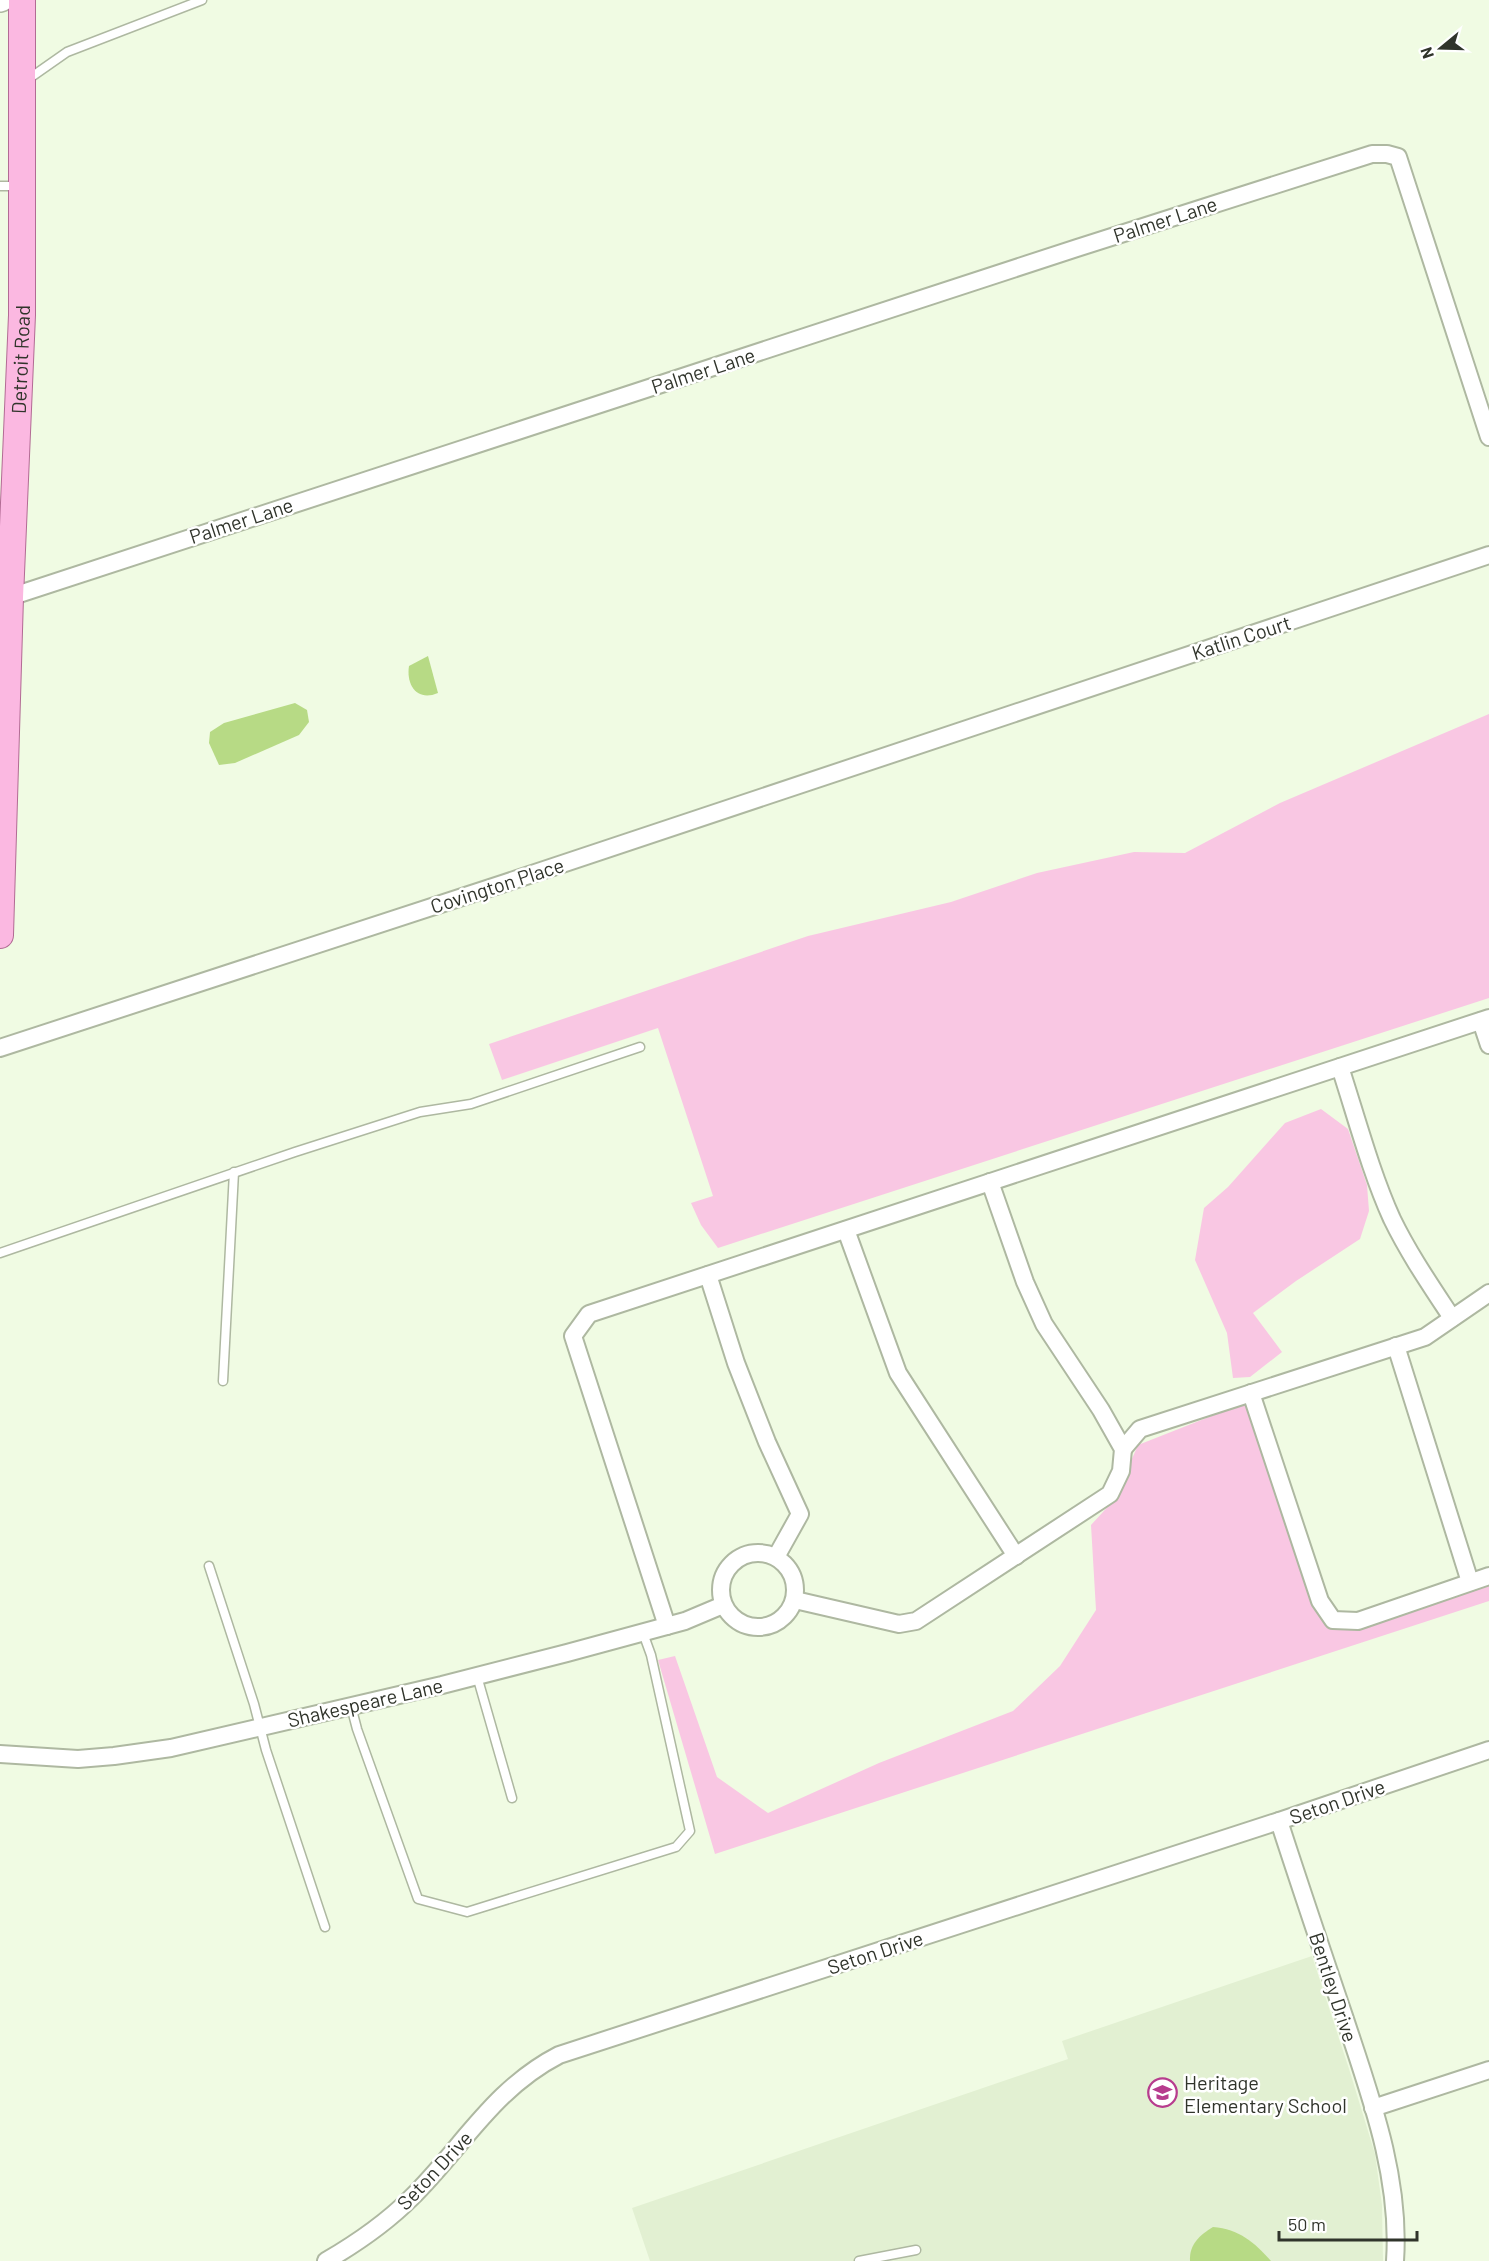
<svg xmlns="http://www.w3.org/2000/svg" width="1489" height="2261" font-family="Barlow,sans-serif">
	<rect width="100%" height="100%" fill="#f0fbe3"/>
	<!-- built -->
	<polygon fill="#e2f0d2" points="1312,1956 1350,2072 1375,2154 1382,2205 1383,2261 650,2261 632,2208 1068,2059 1062,2041"/>
	<!-- green -->
	<g fill="#f9c7e3">
		<polygon points="1489,714 1489,998 718,1248 701,1225 691,1203 713,1196 658,1028 502,1080 489,1044 808,936 951,902 1037,873 1134,852 1185,853 1280,803"/>
		<polygon points="1321,1109 1348,1129 1367,1185 1369,1211 1360,1239 1296,1281 1253,1313 1282,1352 1250,1377 1233,1378 1227,1333 1195,1260 1204,1208 1228,1187 1285,1123"/>
		<polygon points="1247,1402 1328,1625 1489,1582 1489,1601 715,1854 658,1660 675,1656 717,1777 768,1813 879,1763 1013,1711 1060,1666 1096,1610 1091,1525 1114,1500 1138,1445"/>
	</g>
	<!-- water -->
	<g fill="#b7da85">
		<path d="M428,656L438,693C417,702 406,685 409,666Z"/>
		<polygon points="295,703 307,710 309,722 299,735 235,763 219,765 209,743 210,732 224,723"/>
		<path d="M1213,2227C1239,2229 1254,2242 1271,2261H1190C1189,2244 1200,2235 1213,2227Z"/>
	</g>
	<g fill="none" stroke-linecap="round" stroke-linejoin="round">
		<defs>
			<g id="service">
				<polyline points="27,80 67,52 202,0"/>
				<polyline points="0,186 18,186"/>
				<polyline points="0,1253 295,1152 420,1112 471,1104 640,1047"/>
				<polyline points="223,1381 234,1172"/>
				<polyline points="209,1566 254,1704 266,1750 325,1927"/>
				<polyline points="477,1676 512,1798"/>
				<polyline points="351,1706 357,1729 418,1899 467,1912 676,1847 690,1831 651,1655 643,1633"/>
				<polyline points="859,2261 916,2250"/>
			</g>
			<g id="minor">
				<polyline points="10,597 1077,248 1372,154 1387,154 1398,157 1489,437"/>
				<polyline points="1481,1021 1489,1045"/>
				<polyline points="0,1048 505,883 1489,555"/>
				<path d="M1340,1067C1356,1116 1371,1173 1392,1219C1409,1254 1431,1286 1452,1318"/>
				<polyline points="846,1230 898,1373 1016,1556"/>
				<polyline points="708,1275 736,1363 767,1442 800,1514 776,1557"/>
				<polyline points="1396,1346 1470,1582"/>
				<polyline points="1251,1393 1320,1601 1333,1620 1358,1621 1489,1576"/>
				<polyline points="1123,1449 1140,1429 1425,1337 1489,1293"/>
				<circle cx="758" cy="1590" r="37"/>
				<polyline points="795,1600 899,1624 916,1621 1110,1494 1121,1471 1123,1449 1101,1410 1044,1324 1025,1282 990,1182"/>
				<polyline points="667,1626 573,1336 589,1314 1489,1018"/>
				<polyline points="0,1754 78,1759 114,1756 171,1748 442,1685 567,1653 685,1621 723,1605"/>
				<path d="M1279,1821C1300,1886 1322,1951 1344,2016C1370,2095 1401,2177 1395,2261"/>
				<polyline points="1373,2108 1489,2070"/>
				<path d="M326,2261C357,2243 386,2223 411,2198C462,2148 493,2089 559,2055L1279,1821L1489,1750"/>
			</g>
			<polyline id="tertiary" points="0,1 3,0"/>
			<g id="primary">
				<path id="s1" d="M0,935L10,597L22,315V0"/>
			</g>
		</defs>
		<!-- service casing -->
		<use href="#service" stroke="#aeb8a1" stroke-width="11"/>
		<!-- minor casing -->
		<use href="#minor" stroke="#aeb8a1" stroke-width="20"/>
		<!-- tertiary casing -->
		<use href="#tertiary" stroke="#aeb8a1" stroke-width="24"/>
		<!-- primary casing -->
		<use href="#primary" stroke="#b26b94" stroke-width="28"/>
		<!-- service -->
		<use href="#service" stroke="#fff" stroke-width="8"/>
		<!-- minor -->
		<use href="#minor" stroke="#fff" stroke-width="16"/>
		<!-- tertiary -->
		<use href="#tertiary" stroke="#fff" stroke-width="21"/>
		<!-- primary -->
		<use href="#primary" stroke="#fbb8e1" stroke-width="26"/>
	</g>
	<!-- icons -->
	<defs>
		<symbol id="school-ring" viewBox="-11 -11 22 22"><circle r="9.5" fill="#fff" stroke="#b73c8e" stroke-width="1.5"/><path d="M0-5L7-2L0 1L-7-2ZM-4 1L0 2.5L4 1V4Q0 6-4 4Z" fill="#b73c8e"/></symbol>
	</defs>
	<g fill-rule="evenodd">
		<use href="#school-ring" x="1146" y="2076" width="33" height="33"/>
	</g>
	<g text-anchor="middle" dominant-baseline="central" stroke-width="5" stroke-linejoin="round" paint-order="stroke">
		<!-- street labels -->
		<g font-size="20" fill="#30342b" stroke="#fff">
			<text transform="translate(1165 219) rotate(-18)">Palmer Lane</text>
			<text stroke="none"><textPath href="#s1" startOffset="576">Detroit Road</textPath></text>
			<text transform="translate(703 370) rotate(-18)">Palmer Lane</text>
			<text transform="translate(241 520) rotate(-18)">Palmer Lane</text>
			<text transform="translate(1241 637) rotate(-18)">Katlin Court</text>
			<text transform="translate(497 885) rotate(-18)">Covington Place</text>
			<text transform="translate(365 1702) rotate(-13)">Shakespeare Lane</text>
			<text transform="translate(1337 1801) rotate(-19)">Seton Drive</text>
			<text transform="translate(875 1952) rotate(-18)">Seton Drive</text>
			<text transform="translate(1334 1987) rotate(72)">Bentley Drive</text>
			<text transform="translate(434 2170) rotate(-47)">Seton Drive</text>
		</g>
		<!-- poi labels -->
		<g font-size="20" fill="#30342b" stroke="#fff" text-anchor="start">
			<text x="1184" y="2082">Heritage<tspan x="1184" dy="23">Elementary School</tspan></text>
		</g>
	</g>
	<!-- north arrow -->
	<g transform="translate(1441 48) rotate(251)" stroke="#ffffff" stroke-width="4.5" paint-order="stroke">
	<path d="M0-4.5L10 22L0 15L-10 22Z" fill="#30342b"/>
	<text y="-9" font-size="16" font-weight="bold" text-anchor="middle" fill="#30342b">N</text>
	</g>
	<!-- scale -->
	<path d="M1279 2231v9h138v-9" fill="none" stroke="#30342b" stroke-width="3"/>
	<text x="1288" y="2231" font-size="18" fill="#30342b" stroke="#ffffff" stroke-width="4.5" paint-order="stroke">50 m</text>
</svg>
